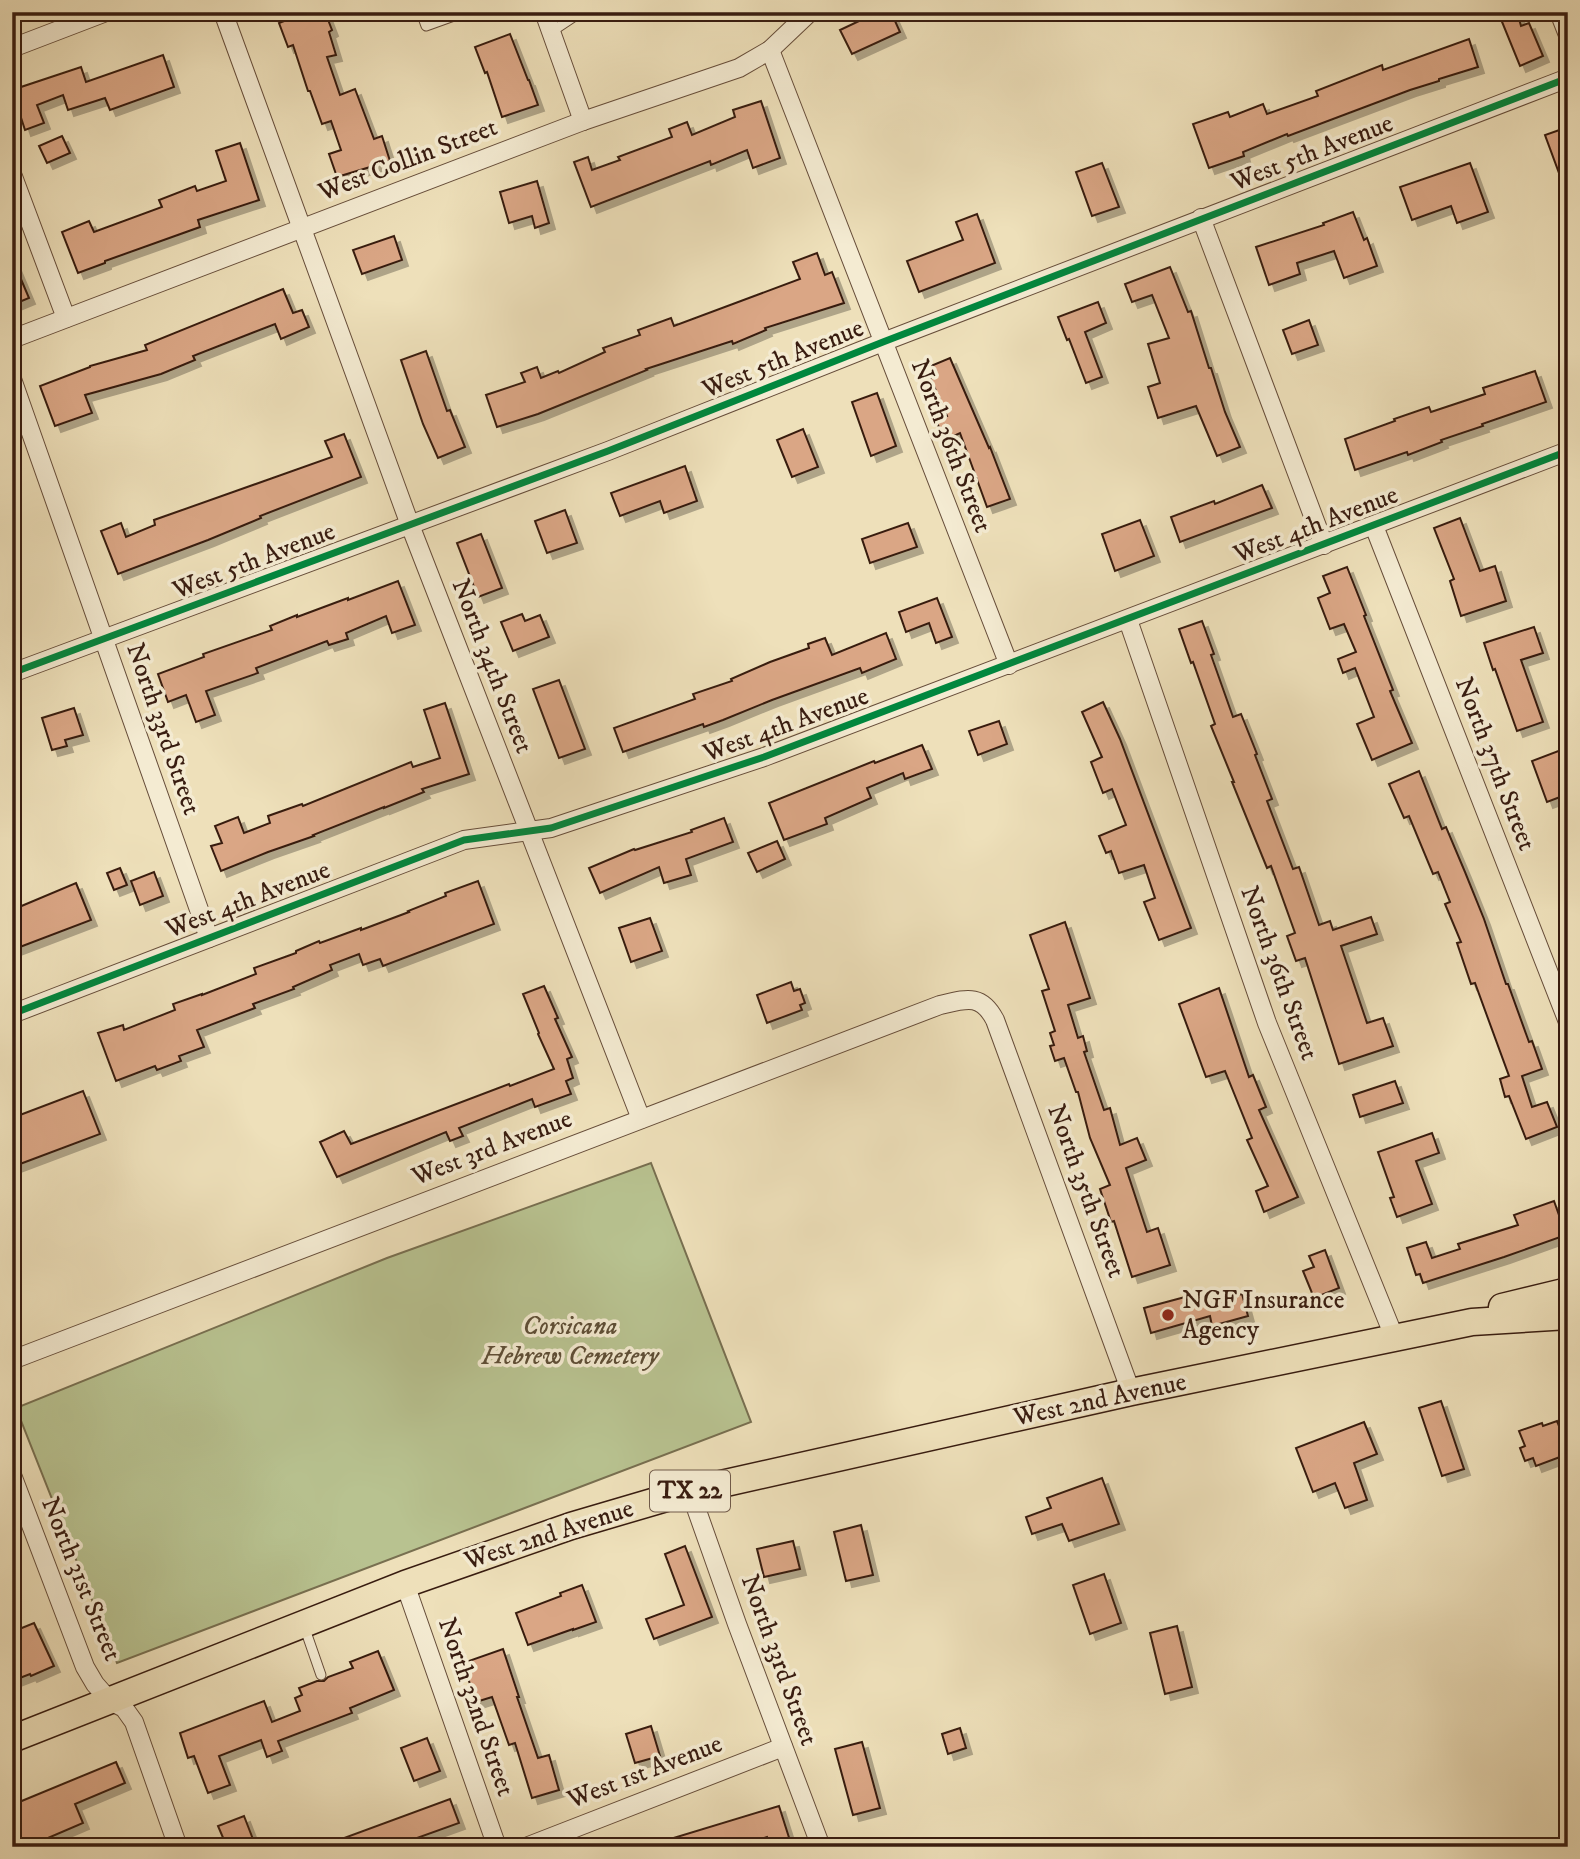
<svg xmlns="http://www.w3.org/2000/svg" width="1580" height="1859" font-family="'IM FELL DW Pica',serif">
	<defs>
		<filter id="shadow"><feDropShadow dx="6" dy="6" stdDeviation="0" flood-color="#0004"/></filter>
	</defs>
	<rect width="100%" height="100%" fill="#eee0ba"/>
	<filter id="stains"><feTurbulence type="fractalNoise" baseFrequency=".00286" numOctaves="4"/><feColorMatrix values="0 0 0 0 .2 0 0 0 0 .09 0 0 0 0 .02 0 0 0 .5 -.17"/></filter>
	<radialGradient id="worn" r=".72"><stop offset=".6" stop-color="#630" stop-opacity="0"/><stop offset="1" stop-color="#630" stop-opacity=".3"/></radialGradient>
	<!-- green -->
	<polygon fill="#b8c290" stroke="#786f50" stroke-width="2" points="651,1163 751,1422 117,1663 16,1408 387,1258"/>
	<!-- building -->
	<g fill="#daa685" stroke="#381c10" stroke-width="2" filter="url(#shadow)">
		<polygon points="307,12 325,12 332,30 329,32 336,55 327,57 340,95 355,89 374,139 382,136 390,161 337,177 329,154 341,150 331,121 322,124 310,91 308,91 293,45 288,47 279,23"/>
		<polygon points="878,12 891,12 900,32 852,54 840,30"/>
		<polygon points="1498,12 1517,12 1521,26 1529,23 1543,56 1520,66"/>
		<polygon points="510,34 528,80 529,80 538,105 502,117 487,72 485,73 475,47"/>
		<polygon points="1469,39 1478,67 1439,79 1439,81 1410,90 1288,136 1287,134 1243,152 1244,156 1209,168 1193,124 1228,112 1230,117 1263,104 1267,114 1318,96 1316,91 1382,65 1383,70"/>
		<polygon points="163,55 174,87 110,110 105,98 68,110 63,95 37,105 44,123 25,130 12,90 81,67 86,82"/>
		<polygon points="761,101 780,158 753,168 747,150 711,165 710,161 591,207 574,162 588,157 592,170 620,160 618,157 672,137 669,129 687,122 692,135 735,117 733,110"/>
		<polygon points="1568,127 1568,192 1566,192 1545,135"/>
		<polygon points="62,136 70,153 47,163 39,146"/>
		<polygon points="240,143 259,200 198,220 200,227 105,261 105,263 78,273 62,232 89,221 94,232 162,207 159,200 195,186 197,191 226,181 216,151"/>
		<polygon points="1102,163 1119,207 1092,216 1076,172"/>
		<polygon points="1470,163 1488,212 1457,223 1451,206 1412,220 1400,187"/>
		<polygon points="537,181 549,223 535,228 532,216 509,223 500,192"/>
		<polygon points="1353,212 1364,240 1367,238 1377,266 1344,278 1334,251 1297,263 1300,274 1269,285 1256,247 1324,225 1323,223"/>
		<polygon points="977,214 995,263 919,292 907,261 963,240 956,222"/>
		<polygon points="394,236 402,260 362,274 353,250"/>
		<polygon points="817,253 825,275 832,272 844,303 765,328 766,330 733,344 732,341 646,369 647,370 538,414 497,427 486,395 525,382 521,373 537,367 541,378 558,371 559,373 605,352 603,348 640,335 638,330 671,318 674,326 800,279 793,262"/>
		<polygon points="12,258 29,298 12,305"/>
		<polygon points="1170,267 1188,312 1191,311 1209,368 1211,368 1225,412 1240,447 1217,456 1196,406 1158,418 1148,387 1160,383 1148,344 1169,338 1152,295 1132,302 1125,284"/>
		<polygon points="283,289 293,313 302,310 309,327 281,339 275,324 193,356 195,360 161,374 85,395 92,413 55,426 40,386 90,367 90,366 147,350 145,345"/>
		<polygon points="1098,302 1106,323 1085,332 1102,377 1086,383 1069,339 1067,340 1058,317"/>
		<polygon points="1309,320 1318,345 1292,354 1283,330"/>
		<polygon points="426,351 447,411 450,410 465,447 438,458 423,424 401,360"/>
		<polygon points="950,358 989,448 990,447 1010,499 987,507 960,433 945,440 936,421 947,416 926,368"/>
		<polygon points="1535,371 1546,402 1482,424 1483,426 1441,440 1442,442 1408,455 1407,452 1355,470 1345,439 1395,421 1394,419 1429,407 1431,412 1485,394 1483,388"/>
		<polygon points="877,393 896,446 871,456 852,402"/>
		<polygon points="803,429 818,467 792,477 777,440"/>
		<polygon points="344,434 361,477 260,516 261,518 208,540 118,574 101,531 121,523 126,537 155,525 154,520 332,457 325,441"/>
		<polygon points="685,466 697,501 664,513 660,501 620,516 611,493"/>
		<polygon points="1262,485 1272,508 1180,542 1171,517 1214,501 1215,504"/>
		<polygon points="565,510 577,543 547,553 535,521"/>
		<polygon points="1460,518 1480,571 1495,566 1506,601 1461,616 1450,581 1454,579 1434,528"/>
		<polygon points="1140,520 1154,556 1115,571 1102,534"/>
		<polygon points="908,523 917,547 870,563 862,539"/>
		<polygon points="481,534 502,588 478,597 457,543"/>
		<polygon points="1347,567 1366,615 1364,616 1393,690 1390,691 1412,743 1372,760 1357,724 1374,717 1355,668 1343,673 1338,659 1356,652 1344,624 1330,629 1318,598 1330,593 1323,576"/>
		<polygon points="398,581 415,625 392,633 386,616 346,633 348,639 329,645 327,641 256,668 258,673 206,691 215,715 196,722 186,695 168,702 158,674 204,657 203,654 272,630 270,626 297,615 297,617 348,598 348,600"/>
		<polygon points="937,598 952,637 936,643 929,623 906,632 899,612"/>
		<polygon points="522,614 525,621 540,615 549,637 513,651 501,622"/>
		<polygon points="1202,621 1214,654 1211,655 1233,717 1241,714 1257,754 1255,755 1272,799 1267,801 1293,869 1299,867 1319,925 1330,921 1333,930 1371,917 1377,934 1341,946 1367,1023 1383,1018 1393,1046 1339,1064 1305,958 1296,961 1287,936 1295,933 1271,866 1267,868 1232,782 1234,782 1211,726 1215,724 1193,662 1191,663 1179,629"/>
		<polygon points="1534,627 1543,653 1521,660 1543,722 1517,731 1495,669 1493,670 1484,643"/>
		<polygon points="886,633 896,659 862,673 860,668 772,700 723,720 704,727 703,724 623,752 614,728 695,699 693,694 732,681 731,679 770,662 809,648 808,644 825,638 832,655"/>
		<polygon points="559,680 585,749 559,758 533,689"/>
		<polygon points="1103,702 1120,739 1191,928 1159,940 1144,902 1155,898 1144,865 1119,873 1111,851 1106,853 1099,836 1126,825 1112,789 1103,793 1091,762 1102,757 1082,712"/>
		<polygon points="445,703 469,774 422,789 424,792 384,808 384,807 313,835 314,836 268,852 221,871 211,846 222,843 215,826 238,817 244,833 270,823 268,816 302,804 303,806 411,762 413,767 440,758 424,710"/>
		<polygon points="74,708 83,735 65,740 67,746 52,750 42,718"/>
		<polygon points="999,721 1007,744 978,755 969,731"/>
		<polygon points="922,745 932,769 905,779 903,773 867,788 871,798 825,818 827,824 784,840 769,803 874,761 875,763"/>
		<polygon points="1561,750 1568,769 1568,794 1547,802 1532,761"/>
		<polygon points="1419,771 1442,829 1446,827 1465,872 1484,919 1506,984 1508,984 1529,1042 1532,1041 1542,1069 1522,1076 1532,1107 1547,1102 1557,1127 1526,1139 1509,1096 1505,1097 1500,1079 1509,1076 1475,983 1471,984 1457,943 1461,942 1445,904 1450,902 1438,872 1433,874 1409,816 1404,818 1389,784"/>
		<polygon points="724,818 733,842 686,859 691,875 664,883 659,867 600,893 589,868 634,849 635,850 692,832 691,830"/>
		<polygon points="777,841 785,859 757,872 748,853"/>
		<polygon points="120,868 127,885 114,890 107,873"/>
		<polygon points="154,872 163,896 140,905 131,881"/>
		<polygon points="478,881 494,924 383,966 380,959 363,965 359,954 330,965 332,970 293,987 294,989 253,1004 255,1008 197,1030 204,1047 179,1056 181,1061 157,1070 155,1066 116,1081 98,1033 123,1025 124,1030 175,1010 173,1004 202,994 202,995 256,974 254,968 296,953 296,951 319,941 320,943 361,928 361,930 409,912 408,911 446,896 445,893"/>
		<polygon points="76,883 91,920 12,950 12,910"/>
		<polygon points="650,918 662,951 631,962 619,928"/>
		<polygon points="1065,922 1090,998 1068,1005 1078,1038 1083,1036 1087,1051 1084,1052 1104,1110 1110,1108 1120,1145 1137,1138 1146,1160 1126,1168 1147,1232 1158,1228 1170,1265 1132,1277 1114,1221 1111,1222 1100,1189 1110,1185 1090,1138 1078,1092 1076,1092 1064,1058 1055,1061 1050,1046 1054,1045 1050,1033 1055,1031 1042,991 1049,989 1030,935"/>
		<polygon points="791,982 794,991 800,989 805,1003 800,1005 802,1010 767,1023 757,995"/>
		<polygon points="544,986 558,1018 555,1019 572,1057 567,1059 573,1078 566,1081 571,1094 535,1107 532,1099 459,1128 463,1136 450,1141 446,1132 337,1177 320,1142 344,1131 351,1144 509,1084 510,1086 554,1069 538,1034 539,1033 523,994"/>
		<polygon points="1219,988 1249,1077 1253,1075 1266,1107 1259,1110 1298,1197 1264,1212 1256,1191 1268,1186 1247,1140 1252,1138 1225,1071 1206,1077 1179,1004"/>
		<polygon points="1395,1081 1403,1103 1360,1117 1353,1095"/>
		<polygon points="83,1091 100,1134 12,1167 12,1118"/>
		<polygon points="1432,1133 1439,1153 1416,1161 1432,1204 1397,1217 1390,1198 1394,1197 1378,1152"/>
		<polygon points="1554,1201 1566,1235 1504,1257 1423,1283 1420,1274 1416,1275 1407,1248 1426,1242 1432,1258 1460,1249 1458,1244 1518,1225 1514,1215"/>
		<polygon points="1325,1250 1339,1288 1314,1298 1303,1271 1314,1267 1309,1256"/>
		<polygon points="1242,1294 1248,1316 1212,1326 1210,1316 1151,1333 1144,1308 1185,1297 1188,1308"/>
		<polygon points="1441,1401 1464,1469 1442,1476 1419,1408"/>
		<polygon points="1557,1421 1568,1448 1568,1454 1536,1466 1533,1458 1525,1461 1520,1448 1525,1446 1519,1431 1542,1423 1543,1426"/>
		<polygon points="1364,1422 1377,1454 1354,1463 1367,1500 1345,1508 1335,1483 1313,1492 1296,1448"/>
		<polygon points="1102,1478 1119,1524 1069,1541 1062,1524 1032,1534 1026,1517 1051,1508 1047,1498"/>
		<polygon points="861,1525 873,1575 846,1581 834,1532"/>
		<polygon points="793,1541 800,1569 764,1577 757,1549"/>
		<polygon points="685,1546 712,1617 654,1639 646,1619 684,1605 665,1554"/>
		<polygon points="1104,1574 1121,1623 1090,1634 1073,1585"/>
		<polygon points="582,1585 596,1622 573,1630 573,1629 528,1645 516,1613 561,1596 560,1593"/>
		<polygon points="34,1623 54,1666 31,1676 30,1674 12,1681 12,1632"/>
		<polygon points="1177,1626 1192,1687 1165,1694 1150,1633"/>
		<polygon points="503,1649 519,1697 517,1697 538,1758 549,1755 559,1790 532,1798 515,1743 509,1745 492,1697 476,1702 463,1663"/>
		<polygon points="378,1651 394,1690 350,1708 352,1713 278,1741 282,1751 267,1757 261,1740 219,1756 230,1785 208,1793 194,1756 188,1758 180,1733 264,1701 272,1722 300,1711 295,1698 302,1695 299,1688 317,1681 324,1681 328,1677 353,1668 350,1662"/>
		<polygon points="651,1726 660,1756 635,1763 626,1734"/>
		<polygon points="960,1728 966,1748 948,1754 942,1734"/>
		<polygon points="427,1738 440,1771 414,1781 401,1748"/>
		<polygon points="862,1742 880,1808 853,1815 835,1749"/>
		<polygon points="116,1762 125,1783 75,1804 83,1823 27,1847 24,1847 18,1833 12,1835 12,1805"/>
		<polygon points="450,1799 459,1823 392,1847 326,1847 325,1845"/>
		<polygon points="779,1806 792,1847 770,1847 767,1837 737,1847 657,1847 657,1843"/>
		<polygon points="244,1816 256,1847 227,1847 218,1826"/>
	</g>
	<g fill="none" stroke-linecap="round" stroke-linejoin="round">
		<defs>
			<g id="lane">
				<polyline points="421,12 426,26 465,12"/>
				<polyline points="551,32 581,12"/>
				<polyline points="304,1626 321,1675"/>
			</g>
			<g id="street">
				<polyline points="223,12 410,525 641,1119"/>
				<polyline points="544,12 583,121"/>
				<polyline points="1559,12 1568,35"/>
				<polyline points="12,48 106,12"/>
				<polyline points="770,50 1009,665"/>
				<polyline points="12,174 66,318"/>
				<polyline points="1201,218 1324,545"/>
				<polyline points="12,339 583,121 739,68 770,50 810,12"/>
				<polyline points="12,379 209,938"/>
				<polyline points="1374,526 1568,1022"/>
				<polyline points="1128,620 1267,1023 1395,1339"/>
				<polyline points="12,673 608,451 883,342 1568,78"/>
				<polyline points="12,1014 464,840 551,828 764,757 1568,451"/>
				<path d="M12,1360L940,1005C966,999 981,993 995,1020L1131,1392"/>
				<polyline points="12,1475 85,1667 95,1684 110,1701 124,1708 134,1722 178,1847"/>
				<polyline points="690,1491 737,1624 821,1847"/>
				<polyline points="405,1584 497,1847"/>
				<polyline points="526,1847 783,1747"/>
			</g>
			<g id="primary">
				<polyline points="1502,1307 1568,1291"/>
				<polyline points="12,1739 405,1584 571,1526 690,1491 1131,1392 1472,1322 1568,1316"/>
			</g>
		</defs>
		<!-- lane casing -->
		<use href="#lane" stroke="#664d3a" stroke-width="11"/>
		<!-- street casing -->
		<use href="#street" stroke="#664d3a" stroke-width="20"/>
		<!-- primary casing -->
		<use href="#primary" stroke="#381c10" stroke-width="29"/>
		<!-- lane -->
		<use href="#lane" stroke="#f4ebd2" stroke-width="9"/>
		<!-- street -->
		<use href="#street" stroke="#f4ebd2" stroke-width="18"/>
		<!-- primary -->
		<use href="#primary" stroke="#eee0ba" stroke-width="26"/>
		<defs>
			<g id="cycleway">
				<polyline points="12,673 608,451 883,342 1568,78"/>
				<polyline points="12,1014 464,840 551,828 764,757 1568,451"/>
			</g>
		</defs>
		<!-- cycleway casing -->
		<use href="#cycleway" stroke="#f4ebd2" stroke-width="11"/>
		<!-- cycleway -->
		<use href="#cycleway" stroke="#00873e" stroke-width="7"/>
	</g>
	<!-- markers -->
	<circle fill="#8f2418" stroke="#f4ebd2" stroke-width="2.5" cx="1168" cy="1315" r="7"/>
	<g text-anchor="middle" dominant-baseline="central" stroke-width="7" stroke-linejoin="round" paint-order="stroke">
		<!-- shield labels -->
		<rect fill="#f4ebd2" stroke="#705a4a" stroke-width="2" x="650" y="1470.5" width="80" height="41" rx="5"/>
		<g font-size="24" font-weight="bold" fill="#381c10">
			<text x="690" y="1491">TX 22</text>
		</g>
		<!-- street labels -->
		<g font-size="26" fill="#381c10" stroke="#f4ebd2">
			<text transform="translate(1312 153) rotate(-21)">West 5th Avenue</text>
			<text transform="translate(408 160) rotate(-21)">West Collin Street</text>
			<text transform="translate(783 359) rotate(-22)">West 5th Avenue</text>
			<text transform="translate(951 446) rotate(69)">North 36th Street</text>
			<text transform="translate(1316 525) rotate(-21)">West 4th Avenue</text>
			<text transform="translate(254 561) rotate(-21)">West 5th Avenue</text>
			<text transform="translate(492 666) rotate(69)">North 34th Street</text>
			<text transform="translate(786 725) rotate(-20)">West 4th Avenue</text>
			<text transform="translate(163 729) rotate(71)">North 33rd Street</text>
			<text transform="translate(1495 764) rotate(69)">North 37th Street</text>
			<text transform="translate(248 900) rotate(-21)">West 4th Avenue</text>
			<text transform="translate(1279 973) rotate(70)">North 36th Street</text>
			<text transform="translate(492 1148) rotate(-21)">West 3rd Avenue</text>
			<text transform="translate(1086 1191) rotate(70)">North 35th Street</text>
			<text transform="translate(1100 1400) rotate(-12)">West 2nd Avenue</text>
			<text transform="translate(549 1535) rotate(-18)">West 2nd Avenue</text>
			<text transform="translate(81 1579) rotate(68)">North 31st Street</text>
			<text transform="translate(779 1660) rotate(70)">North 33rd Street</text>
			<text transform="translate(476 1707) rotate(71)">North 32nd Street</text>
			<text transform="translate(645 1772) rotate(-21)">West 1st Avenue</text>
		</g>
		<!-- poi labels -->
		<g font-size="26" fill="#381c10" stroke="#f4ebd2" text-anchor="start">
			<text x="1182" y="1300">NGF Insurance<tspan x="1182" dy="30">Agency</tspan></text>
		</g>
		<!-- park labels -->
		<g font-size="26" font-style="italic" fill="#5e4e36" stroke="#f4ebd2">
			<text x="570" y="1326">Corsicana<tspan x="570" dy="30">Hebrew Cemetery</tspan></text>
		</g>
	</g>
	<!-- margin -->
	<rect width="1580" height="1859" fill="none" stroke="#eee0ba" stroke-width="42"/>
	<rect x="14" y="14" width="1552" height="1831" fill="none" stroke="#381c10" stroke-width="3.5"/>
	<rect x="21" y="21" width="1538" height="1817" fill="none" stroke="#381c10" stroke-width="2"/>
	<rect width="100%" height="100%" filter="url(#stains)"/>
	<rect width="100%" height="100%" fill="url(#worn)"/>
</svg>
